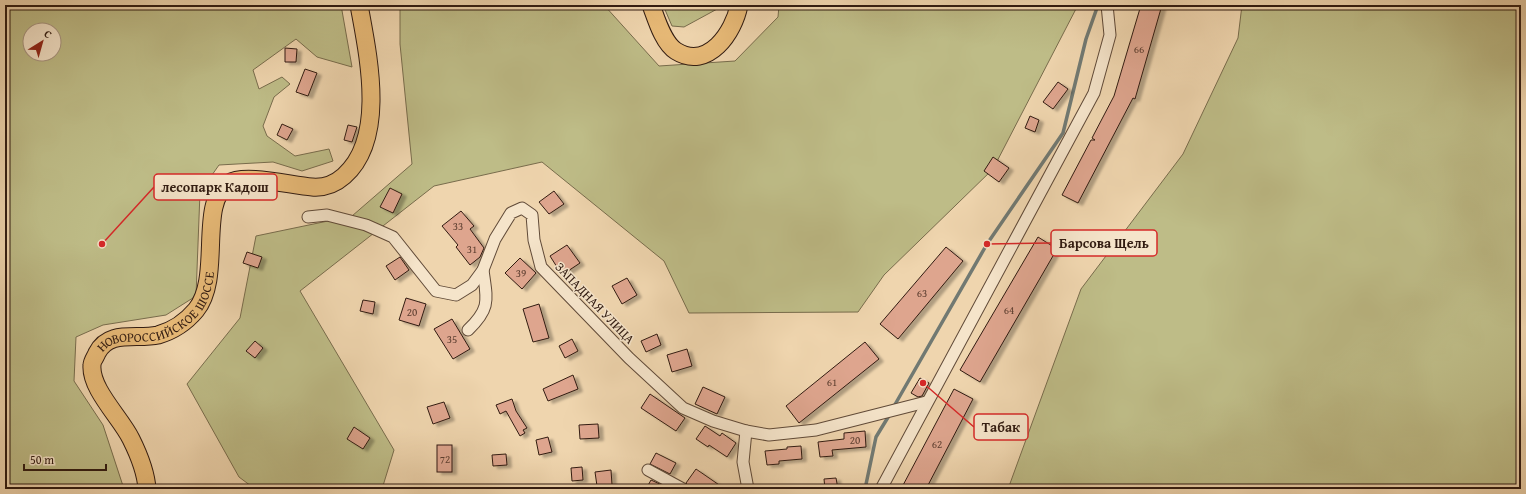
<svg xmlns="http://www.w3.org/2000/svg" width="1526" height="494" font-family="'Gentium Book Plus',serif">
	<defs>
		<filter id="shadow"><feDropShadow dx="4.5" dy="2.5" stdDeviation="1" flood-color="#0004"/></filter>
	</defs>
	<rect width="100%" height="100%" fill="#efd5ae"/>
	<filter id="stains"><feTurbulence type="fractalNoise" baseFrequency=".005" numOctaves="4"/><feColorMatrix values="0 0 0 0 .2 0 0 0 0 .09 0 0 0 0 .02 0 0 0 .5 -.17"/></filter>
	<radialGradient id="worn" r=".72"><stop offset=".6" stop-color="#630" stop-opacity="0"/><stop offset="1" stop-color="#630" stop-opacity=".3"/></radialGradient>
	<!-- green -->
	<g fill="#bebc87" stroke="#786c4c" fill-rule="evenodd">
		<path d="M5,5H341L352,67L317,57L296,39L253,70L259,89L282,77L290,84L274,97L263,126L267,136L295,156L329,149L333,161L302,171L273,162L219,165L200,192L196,296L166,315L103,325L76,337L74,381L103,425L124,489H5ZM30,30H54V54H30Z"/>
		<polygon points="400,5 604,5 659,66 735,61 778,17 779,5 1078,5 993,169 884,275 858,312 689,313 664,261 542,162 434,186 300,291 394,450 382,489 255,489 239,477 187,384 240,318 256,236 352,216 412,164 400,44"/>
		<polygon points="663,5 720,5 719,8 684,27 672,26"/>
		<polygon points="1242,5 1521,5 1521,489 1008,489 1081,289 1183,154 1238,38"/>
	</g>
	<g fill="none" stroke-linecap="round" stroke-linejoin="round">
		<!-- stream -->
		<g stroke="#717972" stroke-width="3.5">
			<polyline points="893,408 987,244 1063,133 1086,39 1098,5"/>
			<polyline points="865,489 876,437 890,414"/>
		</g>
	</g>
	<!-- building -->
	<g fill="#dea58e" stroke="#311b11" filter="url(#shadow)">
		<polygon points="1141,5 1162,5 1135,99 1133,98 1078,203 1062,195 1091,140 1095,140 1092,138 1114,96"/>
		<polygon points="285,48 297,49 296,62 285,62"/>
		<polygon points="305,69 317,73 308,96 296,92"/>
		<polygon points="1058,82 1068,89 1053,109 1043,102"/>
		<polygon points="1030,116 1039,120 1035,132 1025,128"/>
		<polygon points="282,124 293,129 287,140 277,135"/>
		<polygon points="348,125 357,127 352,142 344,140"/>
		<polygon points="993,157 1009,168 999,182 984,171"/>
		<polygon points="390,188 402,194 393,213 380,207"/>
		<polygon points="554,191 564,204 549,214 539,202"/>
		<polygon points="461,211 474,226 470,229 484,248 480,257 470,265 456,247 458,245 442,226"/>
		<polygon points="1038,237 1057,249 980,382 960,370"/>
		<polygon points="567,245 580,263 562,275 550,256"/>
		<polygon points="946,247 963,261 898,339 880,324"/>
		<polygon points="247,252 262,257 258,268 243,263"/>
		<polygon points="400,257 409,270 395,280 386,266"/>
		<polygon points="520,258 536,273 522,289 505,273"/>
		<polygon points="627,278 637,295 622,304 612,286"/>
		<polygon points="406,298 426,304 419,326 399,320"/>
		<polygon points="363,300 375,302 373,314 360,311"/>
		<polygon points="539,304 549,338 533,342 523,309"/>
		<polygon points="452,319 470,349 453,359 434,329"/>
		<polygon points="657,334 661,345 646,352 641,341"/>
		<polygon points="572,339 578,351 565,358 559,346"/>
		<polygon points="255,341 263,348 255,358 246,351"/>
		<polygon points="865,342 879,359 799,423 786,406"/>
		<polygon points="687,349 692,366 672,372 667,355"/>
		<polygon points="573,375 578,389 548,401 543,389"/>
		<polygon points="920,378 929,383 922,396 918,397 911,393"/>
		<polygon points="703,387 725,397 717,414 695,404"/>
		<polygon points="954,389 973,399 926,489 901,489"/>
		<polygon points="650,394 685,418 676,431 641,408"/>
		<polygon points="512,399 516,411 527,428 523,430 525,433 520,436 506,411 500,414 496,405"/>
		<polygon points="444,402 450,418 433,424 427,407"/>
		<polygon points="598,424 599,438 580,439 579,425"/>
		<polygon points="705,426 720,436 722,433 736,443 727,457 709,445 708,447 696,439"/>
		<polygon points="354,427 370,438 363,449 347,439"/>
		<polygon points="865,431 866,447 832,450 833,456 820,457 818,442 844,439 844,433"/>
		<polygon points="548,437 552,452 539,455 536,440"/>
		<rect x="437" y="445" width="15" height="27"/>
		<polygon points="801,446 802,459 779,461 779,464 767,465 765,451 787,449 787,447"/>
		<polygon points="656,453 676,463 670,474 650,464"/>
		<polygon points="506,454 507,465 493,466 492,455"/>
		<polygon points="582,467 583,480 572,481 571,468"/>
		<polygon points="696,469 725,489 693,489 689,486 686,483"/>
		<polygon points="611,470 612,485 597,486 595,472"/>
		<polygon points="836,478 838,489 825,489 824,479"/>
		<polygon points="651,480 664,486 662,489 646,489"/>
	</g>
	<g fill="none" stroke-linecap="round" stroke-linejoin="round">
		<defs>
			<g id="minor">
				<polyline points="308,217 327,215 366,225 393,237 436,291 456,295 472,285 483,270 495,239 511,213 522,208 532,215 534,240 541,267 629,358 683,408 713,421 746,431 769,435 816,430 926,402"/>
				<path d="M468,330C491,308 487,300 483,270"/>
				<polyline points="746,431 743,462 748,489"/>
				<polyline points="648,470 683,489"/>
				<polyline points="881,489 1094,93 1110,35 1107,5"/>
			</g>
			<g id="highway">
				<path d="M651,5C656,18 663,43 676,51C708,71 734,32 739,5"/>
				<path id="s1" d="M147,489C146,473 138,453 131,439C121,418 90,389 92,365C92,361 96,356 97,353C109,329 137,340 158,335C172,331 186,322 196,310C223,277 197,202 229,183C245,173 293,186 312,187C324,188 335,184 344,176C387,138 368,55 359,5"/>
			</g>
		</defs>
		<!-- minor casing -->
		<use href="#minor" stroke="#604a38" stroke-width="13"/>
		<!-- highway casing -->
		<use href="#highway" stroke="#311b11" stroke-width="19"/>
		<!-- minor -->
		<use href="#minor" stroke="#f5e4ca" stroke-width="11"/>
		<!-- highway -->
		<use href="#highway" stroke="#e8ba77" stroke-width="17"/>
	</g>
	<g text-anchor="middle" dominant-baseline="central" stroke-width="3" stroke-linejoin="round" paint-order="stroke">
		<!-- number labels -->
		<g font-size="11" fill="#5c3e30">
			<text x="1139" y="49">66</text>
			<text x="458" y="226">33</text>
			<text x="472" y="249">31</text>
			<text x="521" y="273">39</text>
			<text x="922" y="293">63</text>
			<text x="1009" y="310">64</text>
			<text x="412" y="312">20</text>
			<text x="452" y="339">35</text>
			<text x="832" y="382">61</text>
			<text x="855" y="440">20</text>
			<text x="937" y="444">62</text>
			<text x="445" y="459">72</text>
		</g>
		<!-- street labels -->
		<g font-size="13" fill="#311b11" stroke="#f5e4ca">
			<text transform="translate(595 303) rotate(46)">ЗАПАДНАЯ УЛИЦА</text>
			<text stroke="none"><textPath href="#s1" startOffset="230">НОВОРОССИЙСКОЕ ШОССЕ</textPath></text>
		</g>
	</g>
	<!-- callouts -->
	<path fill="none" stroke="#d62828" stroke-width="1.5" d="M102 244L154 187M987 244L1051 243M923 383L974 427"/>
	<g fill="#d62828" stroke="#f5e4ca" stroke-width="1.5">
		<circle cx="102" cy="244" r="4"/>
		<circle cx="987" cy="244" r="4"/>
		<circle cx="923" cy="383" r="4"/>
	</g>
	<g fill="#f5e4ca" stroke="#d62828" stroke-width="1.5">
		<rect x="154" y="174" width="123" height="26" rx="4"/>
		<rect x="1051" y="230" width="106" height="26" rx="4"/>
		<rect x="974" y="414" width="54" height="26" rx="4"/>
	</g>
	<g font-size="14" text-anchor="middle" font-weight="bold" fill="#311b11">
		<text x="215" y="192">лесопарк Кадош</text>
		<text x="1104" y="248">Барсова Щель</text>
		<text x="1001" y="432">Табак</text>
	</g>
	<!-- margin -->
	<rect width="1526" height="494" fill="none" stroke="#efd5ae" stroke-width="20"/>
	<rect x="6" y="6" width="1514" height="482" fill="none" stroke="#311b11" stroke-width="2"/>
	<rect x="10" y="10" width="1506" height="474" fill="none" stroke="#311b11"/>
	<!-- north arrow -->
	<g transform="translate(42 42) rotate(37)"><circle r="19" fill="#f5e4ca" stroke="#a79480"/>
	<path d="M0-3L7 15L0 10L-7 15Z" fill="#8f2418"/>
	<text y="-6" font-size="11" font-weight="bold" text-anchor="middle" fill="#311b11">С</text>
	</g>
	<!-- scale -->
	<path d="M24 464v6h82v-6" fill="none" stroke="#311b11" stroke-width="2"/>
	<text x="30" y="464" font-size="12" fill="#311b11" stroke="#f5e4ca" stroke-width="3" paint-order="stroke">50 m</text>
	<rect width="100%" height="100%" filter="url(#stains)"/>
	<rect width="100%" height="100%" fill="url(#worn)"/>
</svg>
